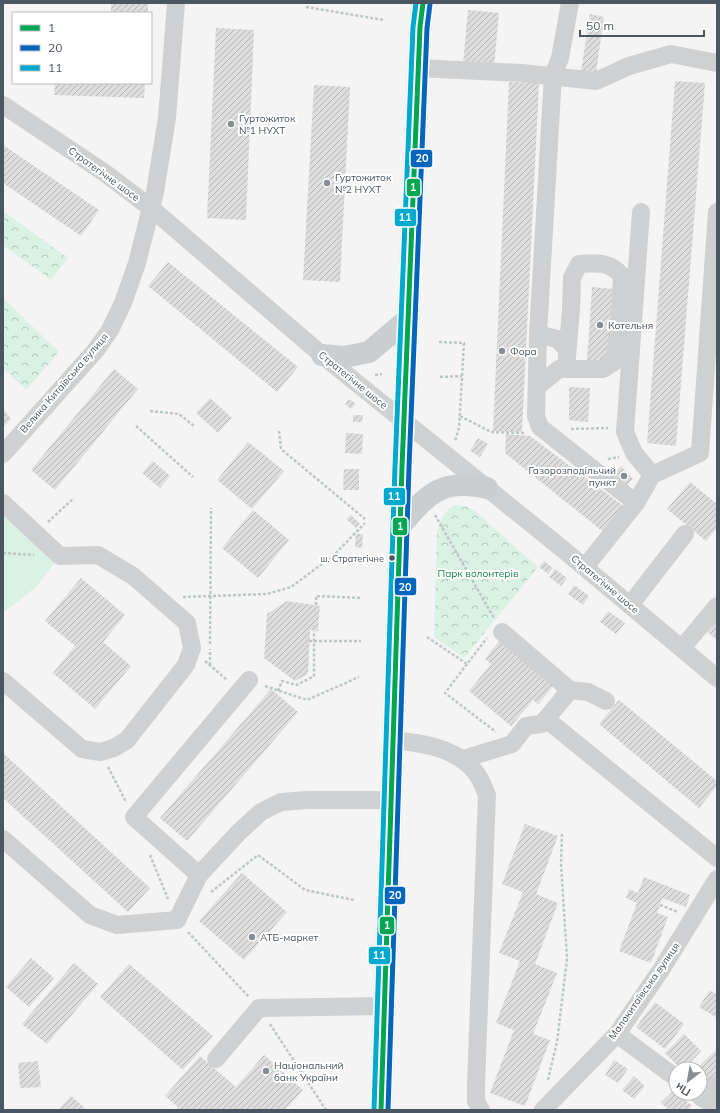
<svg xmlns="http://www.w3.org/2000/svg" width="720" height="1113" font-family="Mulish,sans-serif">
	<defs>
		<pattern id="forest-crowns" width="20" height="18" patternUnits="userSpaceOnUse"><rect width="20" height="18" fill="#d9f2e3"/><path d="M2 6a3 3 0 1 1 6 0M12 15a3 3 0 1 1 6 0" fill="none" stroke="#b2c7bb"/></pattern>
		<pattern id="building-hatch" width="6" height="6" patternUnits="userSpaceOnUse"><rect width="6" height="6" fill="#ddddde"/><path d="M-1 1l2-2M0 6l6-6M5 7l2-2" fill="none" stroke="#b5b6b7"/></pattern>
	</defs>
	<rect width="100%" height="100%" fill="#f4f4f4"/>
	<!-- grass -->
	<polygon fill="#d9f2e3" points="3,503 60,556 36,587 3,613"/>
	<!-- forest -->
	<g fill="url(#forest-crowns)">
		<polygon points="3,211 68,258 51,280 3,245"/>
		<polygon points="3,298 59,352 26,390 3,368"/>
		<path d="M455,505L464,506L474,510L538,567L464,658L434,637L437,532C441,519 443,512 455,505Z"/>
	</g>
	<!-- building -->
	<g fill="url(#building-hatch)">
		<rect x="111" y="3" width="37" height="10"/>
		<polygon points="468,10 499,13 494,67 463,64"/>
		<polygon points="590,14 604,17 596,72 581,71"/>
		<polygon points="216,28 254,30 246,220 207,218"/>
		<polygon points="675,81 705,83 676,446 647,443"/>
		<polygon points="509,82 539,83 522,432 493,431"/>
		<polygon points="55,83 145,83 144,98 54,95"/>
		<polygon points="314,85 350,87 340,282 303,280"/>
		<polygon points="3,145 99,210 81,236 3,183"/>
		<polygon points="168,262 298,367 277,392 148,286"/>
		<polygon points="592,287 613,289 609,362 587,361"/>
		<polygon points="114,369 138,389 55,490 31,470"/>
		<polygon points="569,387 590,388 588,422 569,420"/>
		<polygon points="210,398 232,418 218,433 196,413"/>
		<polygon points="349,399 356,404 351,409 345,404"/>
		<polygon points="3,409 11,419 3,427"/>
		<polygon points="353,415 363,415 362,422 353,422"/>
		<polygon points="346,433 363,434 362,454 345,453"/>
		<polygon points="506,434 530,436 626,508 606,534 505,453"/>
		<polygon points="478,438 488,444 480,457 470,451"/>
		<polygon points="248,442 284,471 252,509 217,480"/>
		<polygon points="153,461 170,476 160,488 142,473"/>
		<polygon points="621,466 633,479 626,486 614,473"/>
		<polygon points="344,469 359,469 359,490 343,490"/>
		<polygon points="690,482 717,504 717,528 706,541 667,509"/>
		<polygon points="253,510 289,540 258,578 222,548"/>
		<polygon points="351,515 360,524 356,528 346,519"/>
		<polygon points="356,534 363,534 362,548 355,547"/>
		<polygon points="544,561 553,568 548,574 539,567"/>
		<polygon points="555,569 567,578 561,586 549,577"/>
		<polygon points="81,578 125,615 103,642 131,666 95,709 53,673 75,646 45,621"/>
		<polygon points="574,585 589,596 583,605 568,594"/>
		<polygon points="287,601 320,606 318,631 310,630 308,674 295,681 264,658 267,614"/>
		<polygon points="608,611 625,623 616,634 600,622"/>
		<polygon points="717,620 717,640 707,632"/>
		<polygon points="500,640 554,685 538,704 533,700 511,726 469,691 491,664 485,659"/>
		<polygon points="271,689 298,712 187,841 160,818"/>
		<polygon points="619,700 717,781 717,786 699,808 599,724"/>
		<polygon points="3,753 150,888 128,912 3,798"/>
		<polygon points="525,824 558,836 536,894 558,903 535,964 557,973 533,1034 550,1040 525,1106 490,1093 514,1030 496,1023 520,961 499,953 523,892 502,884"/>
		<polygon points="242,873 287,912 244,960 199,921"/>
		<polygon points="644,877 690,895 686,907 662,898 657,913 668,917 651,963 619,951 637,903 626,898 629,889 638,893"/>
		<polygon points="31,958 54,978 29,1007 6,987"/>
		<polygon points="74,963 98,984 47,1044 22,1024"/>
		<polygon points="129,964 213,1036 183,1070 100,997"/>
		<polygon points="710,990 717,995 717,1018 699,1007"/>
		<polygon points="655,1002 684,1024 665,1049 636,1027"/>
		<polygon points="684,1034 701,1051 684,1069 681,1069 665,1053"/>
		<polygon points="717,1049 717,1077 705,1088 700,1083 700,1069 696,1069"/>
		<polygon points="264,1055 303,1090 285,1110 175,1110 178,1107 165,1096 200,1056 236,1087"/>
		<polygon points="614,1060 628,1069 618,1083 605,1075"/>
		<polygon points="38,1061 41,1087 20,1088 18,1063"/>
		<polygon points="634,1076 645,1086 634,1099 622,1090"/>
		<polygon points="674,1090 692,1106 688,1110 669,1110 661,1103"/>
		<polygon points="71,1096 87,1110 58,1110"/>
	</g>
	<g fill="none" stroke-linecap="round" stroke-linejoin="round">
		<!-- path -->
		<g stroke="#bcc7c4" stroke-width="2.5" stroke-dasharray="3 2" stroke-linecap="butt">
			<polyline points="306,7 384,20"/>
			<polyline points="439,342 464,343 459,428 455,441"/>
			<polyline points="375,375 382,374"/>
			<polyline points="440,377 462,376"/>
			<polyline points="150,411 179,414 194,426"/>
			<polyline points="460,416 491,432 524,433"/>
			<polyline points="136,426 193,477"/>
			<polyline points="571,429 608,428"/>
			<polyline points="279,431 281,449 365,519"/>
			<polyline points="608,459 619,457"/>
			<polyline points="435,515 494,618"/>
			<polyline points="48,522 74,498"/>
			<polyline points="3,553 34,555"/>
			<polyline points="183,597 267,594 291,587 334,555 365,523"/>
			<polyline points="316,605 316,596 362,598"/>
			<polyline points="427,637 467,664 487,638"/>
			<polyline points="309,641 361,641"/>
			<polyline points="210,644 211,508"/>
			<polyline points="205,661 227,680"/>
			<polyline points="467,664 445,693 496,732"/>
			<polyline points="210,665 210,649"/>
			<polyline points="265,686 307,700 359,677"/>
			<polyline points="278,691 282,681 297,685 314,676 314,631"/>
			<polyline points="108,767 126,802"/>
			<polyline points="150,855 168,899"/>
			<polyline points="211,892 258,855 305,890 354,900"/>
			<polyline points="660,905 678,912"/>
			<polyline points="188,932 249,997"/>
			<polyline points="270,1024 326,1110"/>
			<polyline points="548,1080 557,1042 567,959 561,864 562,833"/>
		</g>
		<!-- minor -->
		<g stroke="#ced0d2" stroke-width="18">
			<polyline points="570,3 560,58 553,75 538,334 536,416 540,427 636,503"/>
			<polyline points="418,68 522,73 596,81 629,66 671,54 717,63"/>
			<polyline points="3,105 105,173 151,208 322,355 565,551 717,678"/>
			<polyline points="641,212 625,432 634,453 652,475"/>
			<polyline points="538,334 557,339 567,349"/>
			<path d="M538,386L559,369H603L614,362L619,328L622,276C610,261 596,263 579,264L572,278L571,309L566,369"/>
			<polyline points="3,454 96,350 110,330 123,303 137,263 155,192 167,118 176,3"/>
			<polyline points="3,503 60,556 98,555 133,576 187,623 192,648 186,665 127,740 114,748 100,752 82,749 3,681"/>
			<polyline points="585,567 636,503 652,475 700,453 717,212"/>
			<polyline points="630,605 685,534"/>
			<polyline points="502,632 570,690 588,692 606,701"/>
			<polyline points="682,648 717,606"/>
			<polyline points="546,719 717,858"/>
			<path d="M393,740C422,743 458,748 476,773C481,779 484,788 487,795L476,1085V1101L481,1110"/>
			<polyline points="463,759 512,744 526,726 542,724 570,690"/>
			<polyline points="3,839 90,915 117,925 177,920 199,875 239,832 261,812 281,802 307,800 391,800"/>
			<polyline points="199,875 134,817 249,680"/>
			<polyline points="617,1034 676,1078"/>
			<polyline points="216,1059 259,1008 384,1006"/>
			<polyline points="696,1093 717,1108"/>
			<polyline points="702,1098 717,1085"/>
			<polyline points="543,1110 617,1034 661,970 717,879"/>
		</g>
		<!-- major -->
		<g stroke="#caced1" stroke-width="22">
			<polyline points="322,355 344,357 369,352 408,319"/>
			<path d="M401,525C429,493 442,478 487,488"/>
			<polyline points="381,1110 402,467 420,27 423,3"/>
		</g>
		<defs>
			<polyline id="bus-1" points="381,1110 402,467 420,27 423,3"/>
			<polyline id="bus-2" points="388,1110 409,467 427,28 430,4"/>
			<polyline id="bus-3" points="374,1110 395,467 413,27 416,3"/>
		</defs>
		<!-- bus-1 casing -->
		<use href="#bus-1" stroke="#fff" stroke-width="8"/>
		<!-- bus-2 casing -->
		<use href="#bus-2" stroke="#fff" stroke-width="8"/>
		<!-- bus-3 casing -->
		<use href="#bus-3" stroke="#fff" stroke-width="8"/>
		<!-- bus-1 -->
		<use href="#bus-1" stroke="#00a651" stroke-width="5"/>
		<!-- bus-2 -->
		<use href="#bus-2" stroke="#0065bd" stroke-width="5"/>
		<!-- bus-3 -->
		<use href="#bus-3" stroke="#00a9ce" stroke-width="5"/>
	</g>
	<!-- markers -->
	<g fill="#868d94" stroke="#fff" stroke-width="1.5">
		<circle cx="231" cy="124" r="4"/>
		<circle cx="327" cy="183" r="4"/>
		<circle cx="600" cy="325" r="4"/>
		<circle cx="502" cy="351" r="4"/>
		<circle cx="624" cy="476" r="4"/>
		<circle cx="252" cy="937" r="4"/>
		<circle cx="266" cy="1071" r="4"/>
	</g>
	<circle fill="#4a5661" stroke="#fff" stroke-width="1.5" cx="392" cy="558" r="3.5"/>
	<g text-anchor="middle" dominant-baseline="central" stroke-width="4" stroke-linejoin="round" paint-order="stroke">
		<!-- bus labels -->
		<g font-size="9" fill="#4a5661" stroke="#fff" text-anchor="end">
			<text x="384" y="558">ш. Стратегічне</text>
		</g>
		<!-- poi labels -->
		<g font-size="10" fill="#4a5661" stroke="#fff" text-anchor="start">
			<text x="239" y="118">Гуртожиток<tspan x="239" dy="12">№1 НУХТ</tspan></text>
			<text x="335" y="177">Гуртожиток<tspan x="335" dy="12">№2 НУХТ</tspan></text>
			<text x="608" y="325">Котельня</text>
			<text x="510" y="351">Фора</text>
			<text x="616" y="470" text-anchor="end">Газорозподільчий<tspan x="616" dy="12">пункт</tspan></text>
			<text x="260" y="937">АТБ-маркет</text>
			<text x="274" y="1065">Національний<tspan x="274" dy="12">банк України</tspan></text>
		</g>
		<!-- street labels -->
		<g font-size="10" fill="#4a5661" stroke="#fff">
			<text transform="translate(104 174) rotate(36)">Стратегічне шосе</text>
			<text transform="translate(353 380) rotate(39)">Стратегічне шосе</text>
			<text transform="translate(64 383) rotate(-49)">Велика Китаївська вулиця</text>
			<text transform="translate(605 584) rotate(40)">Стратегічне шосе</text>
			<text transform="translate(644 991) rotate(-55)">Малокитаївська вулиця</text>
		</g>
		<!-- park labels -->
		<g font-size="10" fill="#17864f" stroke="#fff">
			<text x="478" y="573">Парк волонтерів</text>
		</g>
	</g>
	<g stroke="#fff" stroke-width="1.5">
		<rect x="410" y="149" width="23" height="19" rx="4" fill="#0065bd"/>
		<rect x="406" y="178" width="15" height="19" rx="4" fill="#00a651"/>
		<rect x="394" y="208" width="23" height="19" rx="4" fill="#00a9ce"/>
		<rect x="383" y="487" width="23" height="19" rx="4" fill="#00a9ce"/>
		<rect x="392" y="517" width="16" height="19" rx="4" fill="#00a651"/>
		<rect x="394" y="577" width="23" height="19" rx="4" fill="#0065bd"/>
		<rect x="384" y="886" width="22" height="19" rx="4" fill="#0065bd"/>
		<rect x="379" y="916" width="16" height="19" rx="4" fill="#00a651"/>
		<rect x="368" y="946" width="23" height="19" rx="4" fill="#00a9ce"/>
	</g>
	<g font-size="11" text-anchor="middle" font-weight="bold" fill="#fff">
		<text x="422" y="162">20</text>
		<text x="413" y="191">1</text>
		<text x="405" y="221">11</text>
		<text x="394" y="500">11</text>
		<text x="400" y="530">1</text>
		<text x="405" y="591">20</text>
		<text x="395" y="899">20</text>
		<text x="387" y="929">1</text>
		<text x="379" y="959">11</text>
	</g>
	<!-- border -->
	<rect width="720" height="1113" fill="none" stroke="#4a5661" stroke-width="8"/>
	<!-- legend -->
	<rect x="12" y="12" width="140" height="72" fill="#ffffff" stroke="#b7bbc0"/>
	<rect x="20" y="25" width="20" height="6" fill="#00a651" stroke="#b7bbc0"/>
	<text x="48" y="32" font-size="12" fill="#4a5661">1</text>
	<rect x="20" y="45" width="20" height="6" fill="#0065bd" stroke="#b7bbc0"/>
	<text x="48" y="52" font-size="12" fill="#4a5661">20</text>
	<rect x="20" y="65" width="20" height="6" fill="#00a9ce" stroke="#b7bbc0"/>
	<text x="48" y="72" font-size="12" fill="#4a5661">11</text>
	<!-- north arrow -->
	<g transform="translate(688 1081) rotate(211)"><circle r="19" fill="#ffffff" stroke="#b7bbc0"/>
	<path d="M0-3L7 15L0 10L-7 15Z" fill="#868d94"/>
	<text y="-6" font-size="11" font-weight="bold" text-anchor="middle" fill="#4a5661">Пн</text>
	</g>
	<!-- scale -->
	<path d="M580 30v6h124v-6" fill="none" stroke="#4a5661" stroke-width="2"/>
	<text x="586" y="30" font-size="12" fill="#4a5661" stroke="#ffffff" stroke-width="3" paint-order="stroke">50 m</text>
</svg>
